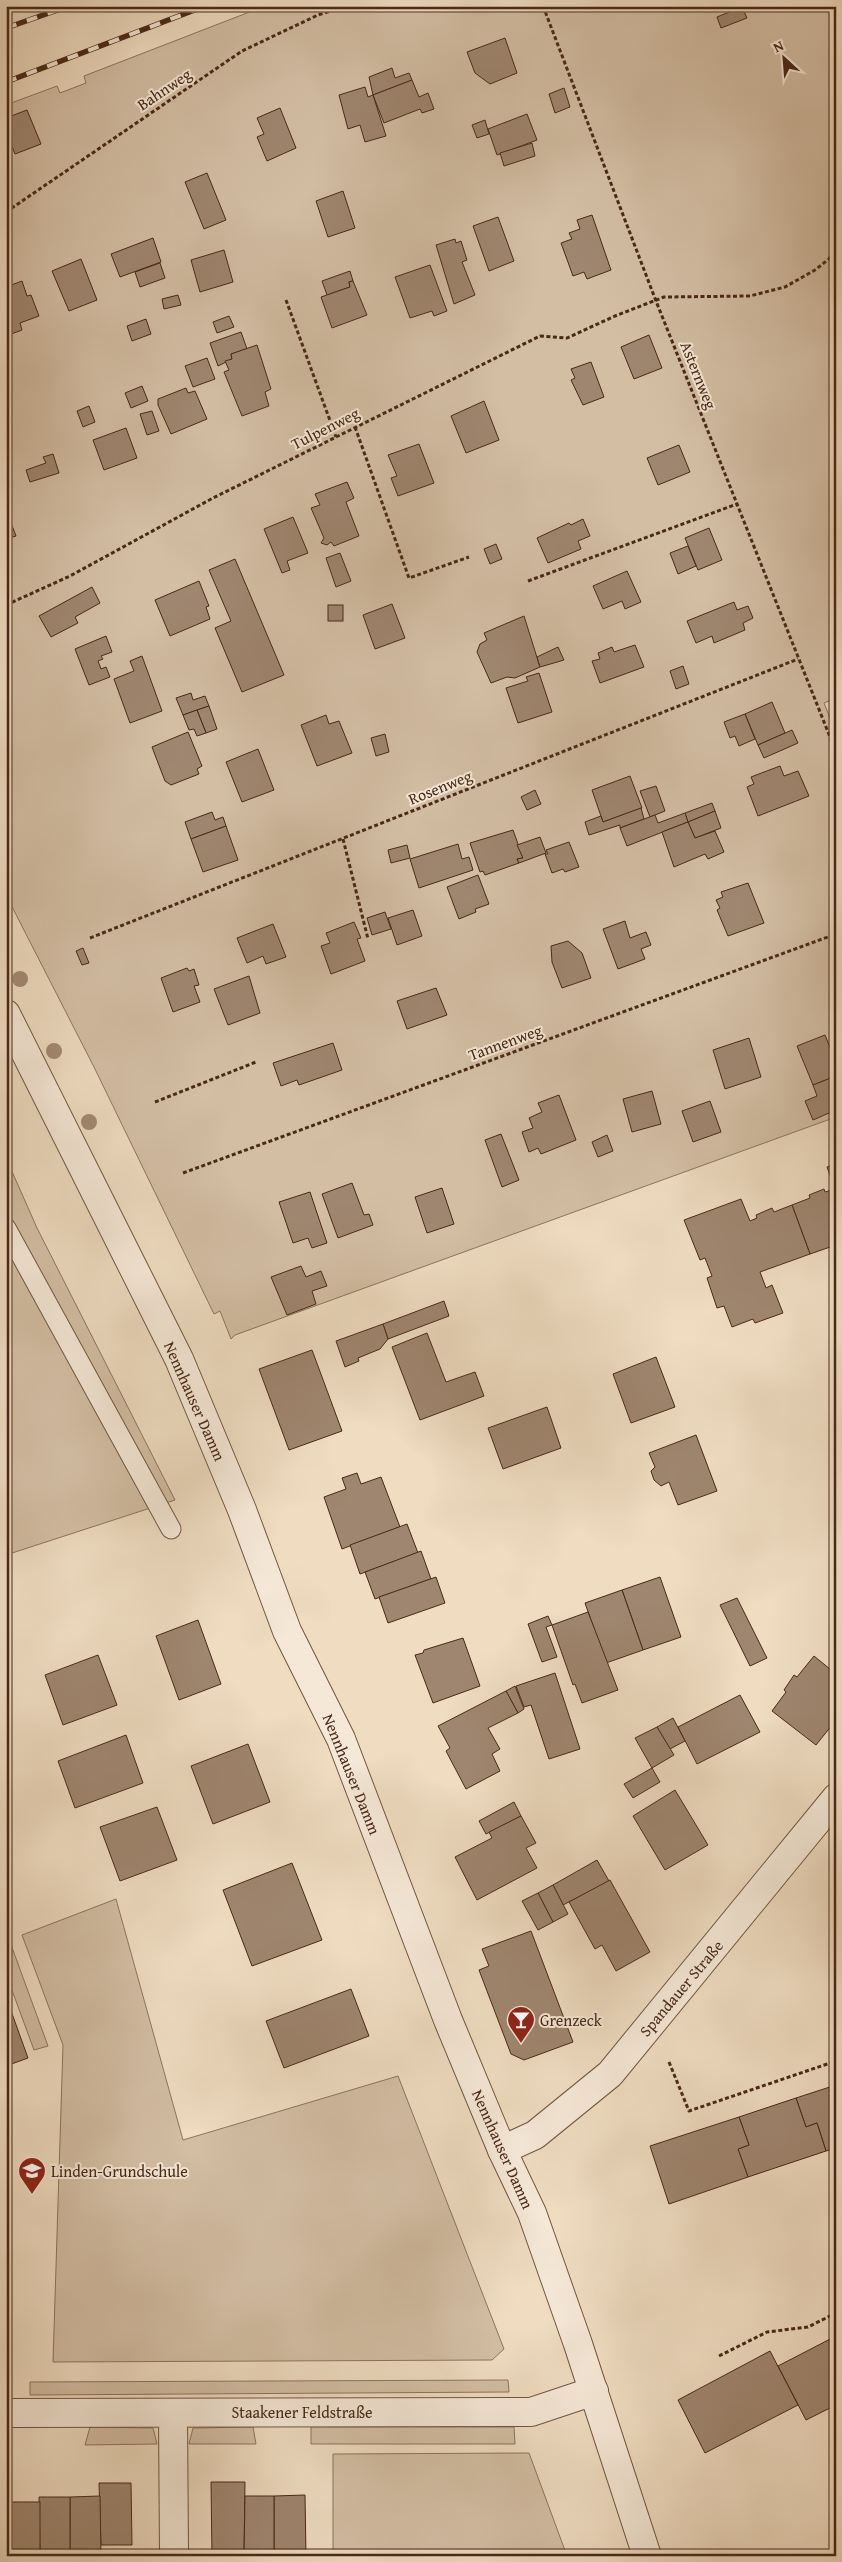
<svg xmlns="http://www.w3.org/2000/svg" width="842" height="2562" font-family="'Gentium Book Plus',serif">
	<rect width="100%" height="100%" fill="#efdcc1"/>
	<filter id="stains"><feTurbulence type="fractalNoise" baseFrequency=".004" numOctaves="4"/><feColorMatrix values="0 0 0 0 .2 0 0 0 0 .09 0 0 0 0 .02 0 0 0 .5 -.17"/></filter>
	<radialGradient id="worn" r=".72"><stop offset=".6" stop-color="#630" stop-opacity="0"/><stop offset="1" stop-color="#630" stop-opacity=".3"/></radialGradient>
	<!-- green -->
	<g fill="#d3bea4" stroke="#8e745e">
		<polygon points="265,6 836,6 836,698 824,703 836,733 836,1117 235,1335 231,1339 220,1311 214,1314 94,1067 6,895 6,105 57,86 60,93 86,83 84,76"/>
		<polygon points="6,1158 37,1228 175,1500 6,1555"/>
		<polygon points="116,1899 183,2140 398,2076 504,2349 492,2360 53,2362 63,2045 22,1935"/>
		<polygon points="6,1931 48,2046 34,2050 6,1974"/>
		<polygon points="508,2380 509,2392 30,2395 30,2382"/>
		<polygon points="90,2427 153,2428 157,2444 85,2445"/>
		<polygon points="253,2427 256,2444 189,2444 193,2428"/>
		<polygon points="311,2427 514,2427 515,2444 311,2444"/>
		<polygon points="529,2453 567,2556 333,2556 333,2454"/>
	</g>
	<!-- building -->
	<g fill="#9f8670" stroke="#492918">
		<polygon points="742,7 747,18 721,28 717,17"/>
		<polygon points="505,38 517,73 490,84 475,73 467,52"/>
		<polygon points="392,68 395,78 409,73 412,80 373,95 369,77"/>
		<polygon points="412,80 419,97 428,93 434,109 422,113 420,109 384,123 373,95"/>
		<polygon points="365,87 368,97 373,95 386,136 365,142 360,125 348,129 339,95"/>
		<polygon points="564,88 570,107 555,113 549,94"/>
		<polygon points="280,108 296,148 267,161 257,137 264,134 257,118"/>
		<polygon points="27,110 41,144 15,154 6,131 6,118"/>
		<polygon points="527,114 537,140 497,155 488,129"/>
		<polygon points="485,120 489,134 477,138 472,125"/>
		<polygon points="532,143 535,156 504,166 500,153"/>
		<polygon points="207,173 226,220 204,229 185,182"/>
		<polygon points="343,191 355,228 328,237 316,201"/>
		<polygon points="592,215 611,270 587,279 584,272 573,276 561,243 572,239 569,233 580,229 577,220"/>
		<polygon points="498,217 514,261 489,271 473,226"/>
		<polygon points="153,238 161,262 120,277 111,254"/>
		<polygon points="455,239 456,243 461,241 467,260 462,262 475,295 454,304 436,245"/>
		<polygon points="224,250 233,282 200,292 191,260"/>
		<polygon points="81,259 97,300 69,311 52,271"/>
		<polygon points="160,263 165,278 140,287 135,272"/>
		<polygon points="430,265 447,311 434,316 432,311 410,318 395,277"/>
		<polygon points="350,271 353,281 349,282 350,287 327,295 322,281"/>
		<polygon points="22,281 27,296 31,295 39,316 20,323 22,330 6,336 6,287"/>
		<polygon points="353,281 367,315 332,328 321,297 350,287 349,282"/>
		<polygon points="178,295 181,305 164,309 162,299"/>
		<polygon points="229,316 234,327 217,333 213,322"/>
		<polygon points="146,319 151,334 132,341 127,326"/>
		<polygon points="241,332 247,349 231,354 232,359 218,366 210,343"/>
		<polygon points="649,335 662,368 634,379 621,347"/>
		<polygon points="257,345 271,389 265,392 269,406 242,416 224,372 229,370 225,361 232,359 231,354"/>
		<polygon points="207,358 215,379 193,387 185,366"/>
		<polygon points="591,362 604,397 583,405 571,380 575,378 571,369"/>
		<polygon points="142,386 148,401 131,408 125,393"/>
		<polygon points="186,388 188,393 195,391 207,419 171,434 158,405 158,399"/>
		<polygon points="484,401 499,440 466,453 451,416"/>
		<polygon points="89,406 95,422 83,427 77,411"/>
		<polygon points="152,411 159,431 147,435 140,414"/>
		<polygon points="126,428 137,458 104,470 93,440"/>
		<polygon points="419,444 434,483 398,496 391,478 397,476 388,455"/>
		<polygon points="679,445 690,472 658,485 647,458"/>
		<polygon points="53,454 59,473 30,482 26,470 46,463 43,457"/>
		<polygon points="347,482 354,498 346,502 359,536 334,546 331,542 327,545 321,543 324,538 311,508 320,505 315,494"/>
		<polygon points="6,510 16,536 6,539"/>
		<polygon points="293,517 308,553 287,561 290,570 282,573 264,529"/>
		<polygon points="583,519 590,536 578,541 581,549 548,563 537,538 569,523 571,525"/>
		<polygon points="709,528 722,560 698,570 685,538"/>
		<polygon points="496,544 502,559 490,564 484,549"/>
		<polygon points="688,546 696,566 678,574 670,553"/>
		<polygon points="340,553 351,581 336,587 326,558"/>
		<polygon points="235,559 284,675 242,692 215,628 231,621 209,570"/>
		<polygon points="627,571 641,602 625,609 622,601 603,609 593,586"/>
		<polygon points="199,581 209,606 206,607 210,619 170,636 155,600"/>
		<polygon points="92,587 100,603 75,617 78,623 51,637 39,616"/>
		<polygon points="734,602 737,610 748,606 753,618 743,623 745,630 714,643 712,636 696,643 687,621"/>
		<polygon points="392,604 405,638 375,649 363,615"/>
		<rect x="328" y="605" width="15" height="16"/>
		<polygon points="524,616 540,667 515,678 507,677 491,683 477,652 480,644 487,640 484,633"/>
		<polygon points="106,636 112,652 101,656 103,659 98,661 101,669 106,667 110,677 89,685 75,649"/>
		<polygon points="635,645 644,667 600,683 592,661 600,659 598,653 612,647 614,652"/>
		<polygon points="558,647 564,660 540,667 537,657"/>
		<polygon points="142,656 162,711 130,723 114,679 134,671 130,661"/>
		<polygon points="683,666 689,684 676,689 670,671"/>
		<polygon points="539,673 552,712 518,723 506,688 528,681 526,677"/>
		<polygon points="191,693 193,700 205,696 209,706 183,715 176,698"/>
		<polygon points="772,702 785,733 758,745 745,714"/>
		<polygon points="209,706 217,729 206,733 197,710"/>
		<polygon points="197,710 206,733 197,736 194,729 189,730 183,715"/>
		<polygon points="745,714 755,739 739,746 735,736 730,738 724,722"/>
		<polygon points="326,715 329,724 339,721 352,753 317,766 301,725"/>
		<polygon points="792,730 798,743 764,758 758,745"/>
		<polygon points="188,732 202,766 197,769 199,774 171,785 165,781 152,747"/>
		<polygon points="385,734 389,752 376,756 371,738"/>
		<polygon points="258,749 274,790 242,802 226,762"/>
		<polygon points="780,766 784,776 798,771 809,796 758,816 747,787 754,784 751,777"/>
		<polygon points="630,776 642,808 603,822 592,790"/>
		<polygon points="656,786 665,811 650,817 640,791"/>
		<polygon points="535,790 541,804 527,810 521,797"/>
		<polygon points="712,803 715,811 688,822 685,813"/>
		<polygon points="641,808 644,819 620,828 620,825 589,835 585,822 601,816 603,822"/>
		<polygon points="715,811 721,828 695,838 688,822"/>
		<polygon points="212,812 215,820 223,817 226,826 191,839 185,822"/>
		<polygon points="685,813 688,822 627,846 620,828 655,815 658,823"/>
		<polygon points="688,822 695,838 715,831 724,852 708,859 705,854 674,867 662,832"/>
		<polygon points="226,826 238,860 203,872 191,839"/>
		<polygon points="513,830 523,858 517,859 519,863 485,875 483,871 480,872 470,843"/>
		<polygon points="540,837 546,853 519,863 517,859 523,858 517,845"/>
		<polygon points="569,842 579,867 565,872 563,869 552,873 545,854 548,854 546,850"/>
		<polygon points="458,844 462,859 469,857 473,870 419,888 410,859"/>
		<polygon points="407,845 410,858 391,863 388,850"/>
		<polygon points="478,875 489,904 475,909 476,912 459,919 447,887"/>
		<polygon points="748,883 764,923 728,936 717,910 720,908 716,900 723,897 721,892"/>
		<polygon points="413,910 422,936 397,945 388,918"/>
		<polygon points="385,912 391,929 372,935 367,918"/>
		<polygon points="625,921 630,938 646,932 651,945 641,949 645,959 618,969 603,929"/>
		<polygon points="354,922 361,938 357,939 365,961 331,974 321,946 330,943 326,933"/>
		<polygon points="273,924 286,957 266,964 263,956 247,963 237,938"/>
		<polygon points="568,941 582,953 591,978 562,988 552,962 551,946"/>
		<polygon points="83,948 89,963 82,965 76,951"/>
		<polygon points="187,968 189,971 194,969 199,985 194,986 200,1002 173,1012 161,978"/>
		<polygon points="249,976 260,1013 228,1025 214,989"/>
		<polygon points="436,988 447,1015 407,1029 397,1001"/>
		<polygon points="825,1035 836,1063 836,1076 813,1085 797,1046"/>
		<polygon points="749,1038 761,1077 725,1089 713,1050"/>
		<polygon points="333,1043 342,1070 299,1085 297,1080 281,1086 273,1063"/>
		<polygon points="836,1076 836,1110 813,1120 805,1101 817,1096 813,1085"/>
		<polygon points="652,1091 661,1124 632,1132 623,1099"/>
		<polygon points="559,1095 576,1140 541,1154 538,1148 529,1152 522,1132 533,1128 529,1118 542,1112 538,1103"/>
		<polygon points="710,1101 721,1132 693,1142 682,1111"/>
		<polygon points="501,1134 519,1180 502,1187 485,1140"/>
		<polygon points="607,1135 613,1151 598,1157 592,1142"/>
		<polygon points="836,1164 836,1245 810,1254 792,1205 810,1198 809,1195 824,1189 825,1192 835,1189 827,1167"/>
		<polygon points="352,1183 364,1215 369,1214 373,1225 338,1238 322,1194"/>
		<polygon points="442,1188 454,1224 427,1233 415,1197"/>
		<polygon points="310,1192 327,1243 312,1248 308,1238 293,1243 279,1202"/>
		<polygon points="741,1199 750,1221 757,1218 756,1215 772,1208 774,1212 792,1205 810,1254 760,1272 766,1288 772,1285 783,1313 755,1323 753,1319 732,1327 724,1306 717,1308 707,1278 712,1276 705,1258 700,1260 684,1220"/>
		<polygon points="301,1266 306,1277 321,1271 327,1286 312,1291 316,1304 287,1315 271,1277"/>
		<polygon points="444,1301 449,1316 388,1339 383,1324"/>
		<polygon points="383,1324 388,1339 380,1349 358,1358 359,1361 345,1367 336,1341"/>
		<polygon points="427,1333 446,1382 475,1372 484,1396 420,1420 392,1347"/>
		<polygon points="312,1350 342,1431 289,1450 259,1369"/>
		<polygon points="656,1357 675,1407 631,1423 613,1374"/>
		<polygon points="547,1407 561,1448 503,1469 488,1428"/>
		<polygon points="696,1435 717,1491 678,1505 669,1482 661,1486 654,1480 651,1471 655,1467 649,1453"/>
		<polygon points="357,1473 361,1484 381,1477 400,1527 342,1549 324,1497 346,1489 342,1478"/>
		<polygon points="407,1524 418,1553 360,1574 350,1545"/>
		<polygon points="421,1551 431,1579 375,1599 365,1572"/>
		<polygon points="436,1577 445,1603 388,1623 379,1597"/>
		<polygon points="660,1577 681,1637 643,1650 622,1590"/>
		<polygon points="622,1590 643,1650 606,1663 585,1603"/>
		<polygon points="737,1598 767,1658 750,1666 720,1605"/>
		<polygon points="588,1612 618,1690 582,1703 575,1684 573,1685 552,1625"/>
		<polygon points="548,1616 552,1625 546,1627 557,1657 542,1662 528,1624"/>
		<polygon points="198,1620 221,1684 179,1700 156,1636"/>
		<polygon points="463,1638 480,1686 433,1703 415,1655 423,1653 424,1650"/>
		<polygon points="98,1655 117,1705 63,1725 45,1675"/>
		<polygon points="814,1656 836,1674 836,1720 816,1745 772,1711 786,1692 784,1690 794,1675 797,1677"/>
		<polygon points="555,1673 580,1749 549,1759 531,1705 524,1707 516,1686"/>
		<polygon points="515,1686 524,1709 518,1713 506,1691"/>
		<polygon points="506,1691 518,1713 488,1728 500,1749 492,1754 500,1771 466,1789 446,1751 450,1748 438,1726"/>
		<polygon points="740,1695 760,1732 697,1764 678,1727"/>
		<polygon points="673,1718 685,1741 670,1749 657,1727"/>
		<polygon points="657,1727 674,1755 652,1768 635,1738"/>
		<polygon points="126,1735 143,1783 75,1808 58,1761"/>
		<polygon points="248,1744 270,1802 213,1824 191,1766"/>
		<polygon points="652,1768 660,1782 633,1798 624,1784"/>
		<polygon points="675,1790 708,1845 665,1870 633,1816"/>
		<polygon points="514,1802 521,1816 486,1834 479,1821"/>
		<polygon points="157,1807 177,1860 120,1881 100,1827"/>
		<polygon points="521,1816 536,1843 526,1848 537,1868 477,1900 455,1857 492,1838 489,1832"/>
		<polygon points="597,1860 609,1881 563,1905 553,1885"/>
		<polygon points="292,1863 322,1940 252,1966 223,1890"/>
		<polygon points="610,1880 650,1952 616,1971 602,1945 595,1949 569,1902"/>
		<polygon points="553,1885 568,1914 553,1922 538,1893"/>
		<polygon points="538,1893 553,1922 538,1930 522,1901"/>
		<polygon points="531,1931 573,2042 524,2060 511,2054 479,1970 489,1966 482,1949"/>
		<polygon points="351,1989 369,2036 284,2068 266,2021"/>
		<polygon points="6,1997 28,2058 6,2066"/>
		<polygon points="836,2085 836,2148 826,2151 817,2123 806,2127 796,2098"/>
		<polygon points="796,2098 806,2127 817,2123 826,2151 748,2177 738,2149 749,2145 739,2117"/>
		<polygon points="739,2117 749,2145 738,2149 748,2177 669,2204 650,2146"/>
		<polygon points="836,2336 836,2405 806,2420 778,2366"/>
		<polygon points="770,2351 798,2405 705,2453 678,2400"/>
		<polygon points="211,2482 245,2482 244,2556 212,2556"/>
		<polygon points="99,2483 131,2483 132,2545 101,2545"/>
		<polygon points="305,2495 306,2556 274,2556 274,2496"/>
		<polygon points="100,2496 101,2556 70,2556 70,2497"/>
		<polygon points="245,2496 274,2496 274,2556 244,2556"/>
		<polygon points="39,2497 70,2497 70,2556 40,2556"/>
		<rect x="6" y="2502" width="4" height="54"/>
		<rect x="10" y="2502" width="30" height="54"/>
	</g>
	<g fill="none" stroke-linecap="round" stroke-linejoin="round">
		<defs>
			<polyline id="lane" points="6,1228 171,1529"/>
			<g id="street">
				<polyline points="6,1014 179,1359 242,1510 287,1631 341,1739 448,2020 502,2150 532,2213 578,2344 647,2556"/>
				<polyline points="502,2150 535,2135 610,2074 836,1798"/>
				<polyline points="6,2413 531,2412 594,2391"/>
				<polyline points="173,2413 174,2556"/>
			</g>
		</defs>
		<!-- lane casing -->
		<use href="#lane" stroke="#725642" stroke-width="21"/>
		<!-- street casing -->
		<use href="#street" stroke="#725642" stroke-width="30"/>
		<!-- path -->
		<g stroke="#492918" stroke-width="3" stroke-dasharray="4 2.5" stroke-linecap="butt">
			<polyline points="543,6 656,301 836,752"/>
			<polyline points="6,212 242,51 318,15 347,6"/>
			<polyline points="286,300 336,437"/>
			<polyline points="355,427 409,578 469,557"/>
			<polyline points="528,581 737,504"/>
			<polyline points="6,605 70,576 213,498 540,336 567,338 615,316 664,297 750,296 785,287 815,270 829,259 836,247"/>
			<polyline points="343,839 368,939"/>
			<polyline points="90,938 798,659"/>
			<polyline points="155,1102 256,1062"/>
			<polyline points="183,1173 836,934"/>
			<polyline points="669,2062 689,2111 836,2061"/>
			<polyline points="719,2356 767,2332 808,2327 836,2313"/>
		</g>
		<!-- lane -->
		<use href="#lane" stroke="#f5e8d7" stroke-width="19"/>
		<!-- street -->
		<use href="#street" stroke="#f5e8d7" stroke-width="28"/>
		<defs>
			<g id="rail">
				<polyline points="6,28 69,6"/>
				<polyline points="6,82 205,6"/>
			</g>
		</defs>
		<!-- rail casing -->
		<use href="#rail" stroke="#492918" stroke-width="5.5"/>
		<!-- rail -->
		<use href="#rail" stroke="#f5e8d7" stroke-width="4" stroke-dasharray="11" stroke-linecap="butt"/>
	</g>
	<!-- trees -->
	<g fill="#a38a73">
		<circle cx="20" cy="979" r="8"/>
		<circle cx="54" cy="1051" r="8"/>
		<circle cx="89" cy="1122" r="8"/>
	</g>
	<!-- icons -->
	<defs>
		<symbol id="bar-pin" viewBox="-11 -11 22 30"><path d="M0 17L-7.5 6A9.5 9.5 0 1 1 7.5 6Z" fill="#8f2418" stroke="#f5e8d7"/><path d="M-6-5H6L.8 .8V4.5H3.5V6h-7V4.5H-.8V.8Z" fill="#fff"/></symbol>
		<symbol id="school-pin" viewBox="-11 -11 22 30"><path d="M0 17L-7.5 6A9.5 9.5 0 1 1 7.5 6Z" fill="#8f2418" stroke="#f5e8d7"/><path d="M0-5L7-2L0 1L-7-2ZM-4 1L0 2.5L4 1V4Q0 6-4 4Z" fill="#fff"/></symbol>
	</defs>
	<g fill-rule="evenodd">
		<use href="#bar-pin" x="505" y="2004" width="32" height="43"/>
		<use href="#school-pin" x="16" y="2155" width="32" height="43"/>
	</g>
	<g text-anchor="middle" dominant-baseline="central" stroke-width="4" stroke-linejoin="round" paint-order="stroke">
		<!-- street labels -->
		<g font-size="16" fill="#492918" stroke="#f5e8d7">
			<text transform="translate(164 89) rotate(-34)">Bahnweg</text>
			<text transform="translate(699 375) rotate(68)">Asternweg</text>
			<text transform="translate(325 428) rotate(-27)">Tulpenweg</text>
			<text transform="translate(440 787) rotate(-22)">Rosenweg</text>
			<text transform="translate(505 1042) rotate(-20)">Tannenweg</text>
			<text transform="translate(195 1401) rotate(66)">Nennhauser Damm</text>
			<text transform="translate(352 1774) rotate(68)">Nennhauser Damm</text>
			<text transform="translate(681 1988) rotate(-50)">Spandauer Straße</text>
			<text transform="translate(503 2149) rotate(66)">Nennhauser Damm</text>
			<text x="302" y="2412">Staakener Feldstraße</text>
		</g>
		<!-- poi labels -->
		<g font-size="16" fill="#492918" stroke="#f5e8d7" text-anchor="start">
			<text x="540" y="2020">Grenzeck</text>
			<text x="51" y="2171">Linden-Grundschule</text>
		</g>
	</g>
	<!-- margin -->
	<rect width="842" height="2562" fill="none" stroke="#efdcc1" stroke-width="25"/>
	<rect x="8" y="8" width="827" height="2547" fill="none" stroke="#492918" stroke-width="2.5"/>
	<rect x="12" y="12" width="817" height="2537" fill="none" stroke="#492918"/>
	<!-- north arrow -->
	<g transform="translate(784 58) rotate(334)" stroke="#f5e8d7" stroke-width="4" paint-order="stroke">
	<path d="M0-4L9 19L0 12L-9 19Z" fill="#492918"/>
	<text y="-8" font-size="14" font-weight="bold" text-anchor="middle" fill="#492918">N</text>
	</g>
	<rect width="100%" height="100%" filter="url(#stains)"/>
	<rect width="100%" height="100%" fill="url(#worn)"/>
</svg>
